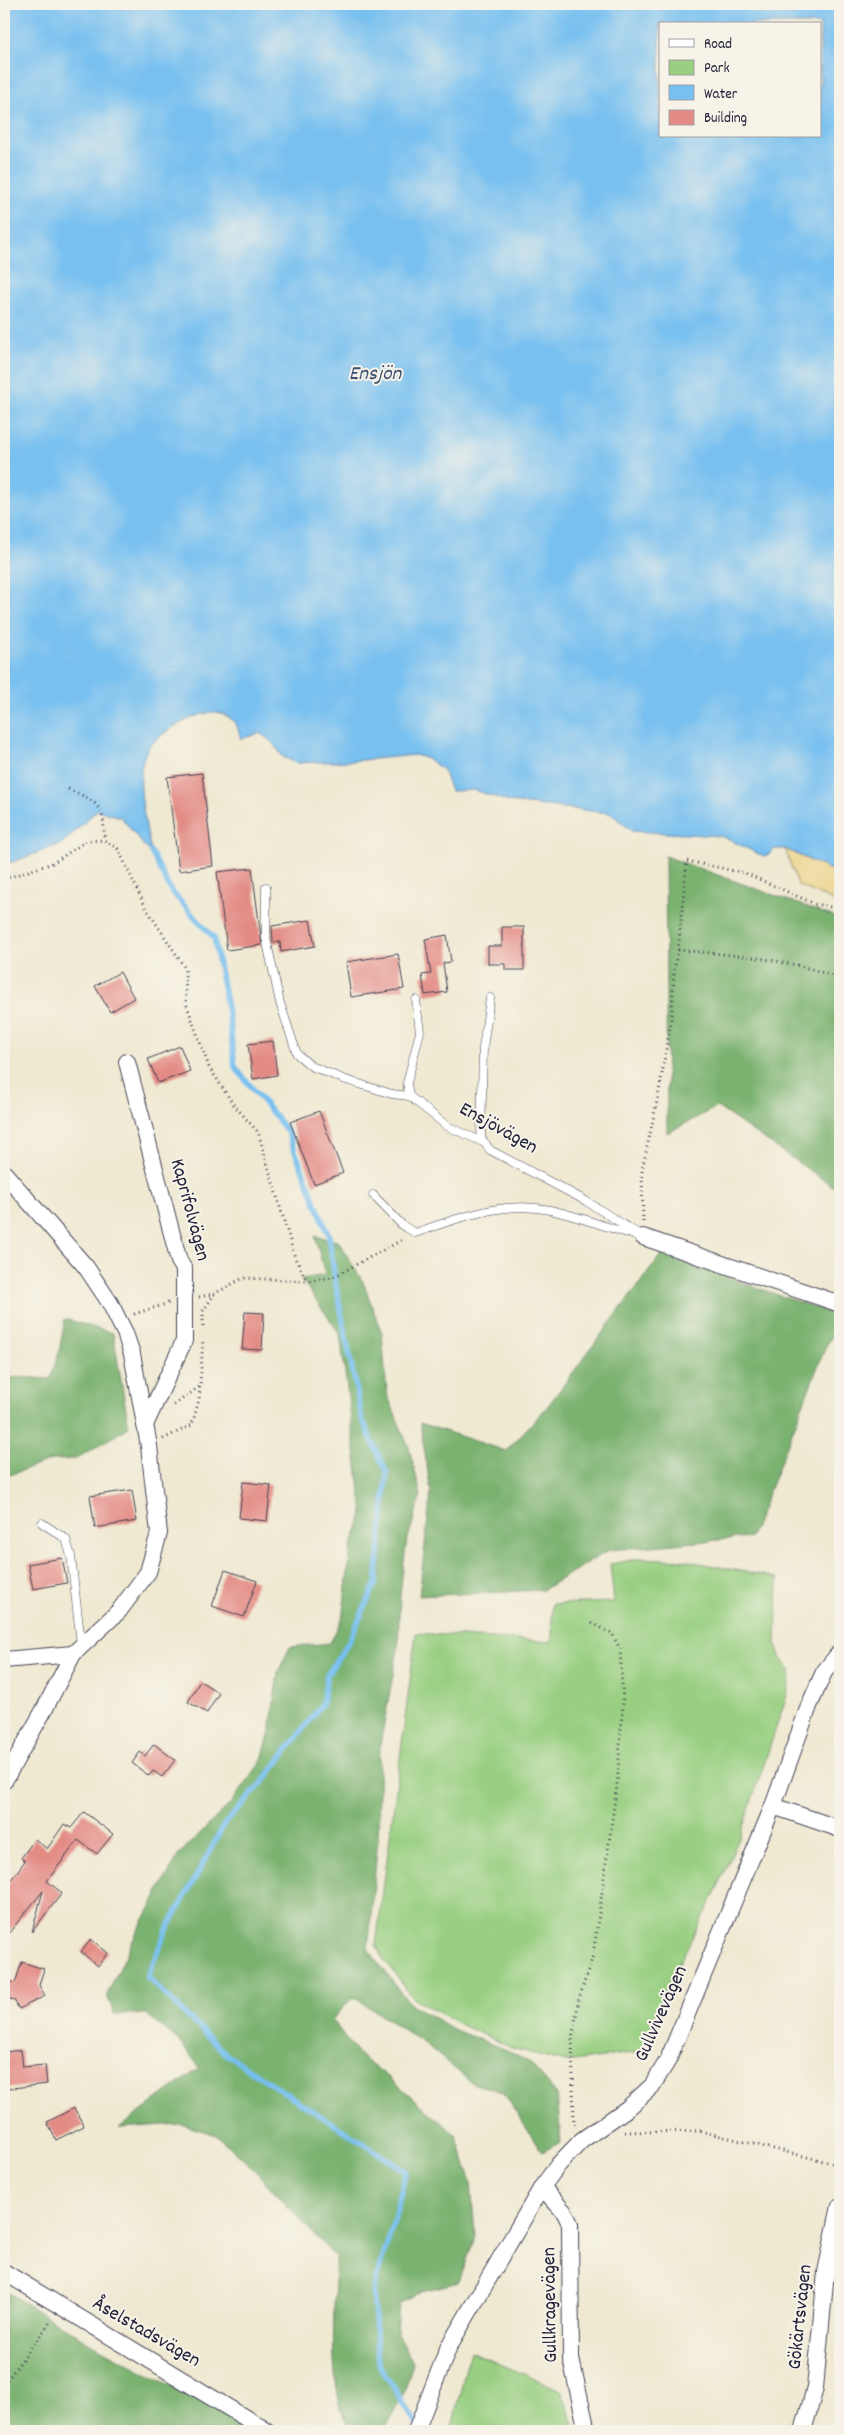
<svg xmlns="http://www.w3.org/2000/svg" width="844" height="2435" font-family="Dekko,sans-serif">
	<rect width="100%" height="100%" fill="#f7f3e8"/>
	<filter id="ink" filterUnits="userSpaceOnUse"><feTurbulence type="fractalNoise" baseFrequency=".02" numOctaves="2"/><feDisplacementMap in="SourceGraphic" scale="10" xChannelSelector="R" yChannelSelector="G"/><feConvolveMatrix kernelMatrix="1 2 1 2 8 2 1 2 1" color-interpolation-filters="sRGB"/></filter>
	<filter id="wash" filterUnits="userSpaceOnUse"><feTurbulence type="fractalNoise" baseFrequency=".0096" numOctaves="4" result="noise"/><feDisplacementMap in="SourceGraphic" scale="20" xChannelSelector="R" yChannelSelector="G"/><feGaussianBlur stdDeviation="1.12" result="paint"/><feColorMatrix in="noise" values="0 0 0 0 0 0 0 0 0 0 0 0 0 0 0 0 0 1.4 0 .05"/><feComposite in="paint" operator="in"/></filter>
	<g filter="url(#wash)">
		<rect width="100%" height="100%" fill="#efe9d1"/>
		<!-- green -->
		<g fill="#98cf81" stroke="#5d785e">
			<polygon points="643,1558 683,1560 778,1578 776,1645 781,1659 791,1670 787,1695 740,1836 716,1891 673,1975 640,2052 566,2062 515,2049 463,2026 413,1998 382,1957 376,1945 416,1633 552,1642 552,1604 614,1602 610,1564"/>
			<polygon points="470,2351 561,2390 577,2431 451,2431"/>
		</g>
		<!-- forest -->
		<g fill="#7ab26f" stroke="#4e6a55">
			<polygon points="665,856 840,919 840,1191 717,1107 667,1133"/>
			<path d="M315,1236L338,1241L363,1282L382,1333L387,1394L409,1448L421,1495L406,1545L400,1595L398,1648L380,1745L378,1837L368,1949L409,2003L455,2030L507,2050L530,2063L557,2094L561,2142L542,2152L503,2092L472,2083L424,2043L353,1997L332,2020L358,2054L392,2080L456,2135L471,2182L475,2237L459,2282L422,2291L399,2304L397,2334L413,2362L404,2393L383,2431H350C325,2382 336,2312 335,2257L243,2158L216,2135L181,2124L119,2128L200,2068L177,2039L146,2014H114L107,1995L136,1934L179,1854L232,1802L261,1762L270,1732L278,1672L290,1647L330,1643L342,1619L351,1548L363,1514L340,1334L301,1279L325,1275Z"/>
			<polygon points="661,1255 840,1316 840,1324 826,1346 751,1537 609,1550 543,1590 419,1596 431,1492 420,1423 506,1451 547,1407"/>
			<polygon points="65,1319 113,1333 129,1427 76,1459 52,1460 4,1477 4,1379 20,1377 50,1379 59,1352"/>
			<polygon points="4,2290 90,2343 238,2421 251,2431 4,2431"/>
		</g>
		<!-- sand -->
		<polygon fill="#eeda9e" stroke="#887e6c" points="785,849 840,874 840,904 798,885"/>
		<!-- water -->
		<path fill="#77c0f0" stroke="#4c7196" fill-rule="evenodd" d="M4,4H840V874L785,849H775L765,857L721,836L632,831L610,813L509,802L475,790L451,791L443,770L428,759L415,755L352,761L297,763L283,757L272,742L260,733L241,739C239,734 238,725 234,721C231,718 221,713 217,712C199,710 156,734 147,750C133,775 146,825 151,852L144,846L121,817L97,810L63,843L13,862L4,861ZM660,24H820V136H660Z"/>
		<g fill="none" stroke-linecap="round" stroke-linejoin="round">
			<!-- stream -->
			<polyline stroke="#77c0f0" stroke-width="5.5" points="151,852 171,891 214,938 229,1018 235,1067 287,1131 329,1236 335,1280 362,1419 387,1473 376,1583 349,1641 327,1675 322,1704 263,1782 225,1823 166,1932 147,1977 227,2055 406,2171 393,2224 373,2290 378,2363 416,2423"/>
		</g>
		<g id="blocks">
			<!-- building -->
			<g fill="#e38b85">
				<polygon points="202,773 213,866 179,871 167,777"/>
				<polygon points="252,868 262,945 227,950 217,872"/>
				<polygon points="310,920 315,946 281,952 280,942 273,943 272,926"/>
				<polygon points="502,927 524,927 524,970 505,970 505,964 488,964 488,946 502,946"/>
				<polygon points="447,935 451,962 443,963 447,992 425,995 422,975 431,974 425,939"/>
				<polygon points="398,954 404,989 351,997 346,962"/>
				<polygon points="120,972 134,998 110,1012 95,986"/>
				<polygon points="273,1041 277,1075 253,1079 248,1044"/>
				<polygon points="180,1046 190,1071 158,1083 148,1059"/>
				<polygon points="319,1111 343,1173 314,1184 290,1122"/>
				<polygon points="245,1312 264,1313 262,1350 242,1349"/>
				<polygon points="243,1482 271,1485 267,1521 239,1518"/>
				<polygon points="132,1490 137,1521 95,1528 90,1496"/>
				<polygon points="62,1558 67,1583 33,1589 28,1564"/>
				<polygon points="225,1570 257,1581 244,1617 212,1606"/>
				<polygon points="200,1681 219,1693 207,1713 188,1702"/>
				<polygon points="154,1744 175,1760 162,1777 153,1771 149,1776 132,1763 140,1752 145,1756"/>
				<polygon points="84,1812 113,1834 97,1854 78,1840 47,1881 62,1893 32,1932 43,1891 4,1939 4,1889 25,1861 21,1858 35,1839 47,1849 64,1824 71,1828"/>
				<polygon points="91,1939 108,1953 98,1966 81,1952"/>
				<polygon points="22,1962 44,1969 39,1985 45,1996 19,2009 14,2000 4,1997 4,1991 7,1980 15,1983"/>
				<polygon points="21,2050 23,2067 45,2065 47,2084 4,2089 4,2052"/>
				<polygon points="74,2108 84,2126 56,2140 47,2122"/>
			</g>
		</g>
	</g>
	<g filter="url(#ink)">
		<use href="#blocks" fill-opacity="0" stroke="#414052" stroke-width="1"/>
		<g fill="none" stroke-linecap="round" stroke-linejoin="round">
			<defs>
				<g id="lane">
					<polyline points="266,887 266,938 280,1003 297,1054 311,1066 343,1079 392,1094 409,1096 447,1126 485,1143"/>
					<polyline points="490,998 483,1048 481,1138 490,1150 586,1201 643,1237"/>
					<polyline points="409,1096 407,1083 420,1032 416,1000"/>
					<path d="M373,1195L402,1225L415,1233C457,1218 506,1200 550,1210C579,1216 607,1228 635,1235"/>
					<polyline points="42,1523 66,1539 71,1556 81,1644"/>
				</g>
				<g id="street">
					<polyline points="127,1062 179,1261 184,1269 184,1341 145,1425"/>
					<polyline points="4,1173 86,1267 110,1303 125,1333 132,1354 149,1446 159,1533 148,1572 119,1611 73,1654 44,1710 4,1781"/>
					<polyline points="643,1237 840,1304"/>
					<polyline points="4,1660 73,1654"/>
					<polyline points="773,1806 840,1829"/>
					<polyline points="542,2187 565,2213 570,2224 571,2359 587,2431"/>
					<polyline points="4,2272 267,2431"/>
					<polyline points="416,2431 449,2346 542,2187 559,2164 582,2140 628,2108 652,2086 668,2060 773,1806 809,1706 824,1672 840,1652"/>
					<polyline points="803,2431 815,2388 826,2272 840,2206"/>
				</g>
			</defs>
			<!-- lane casing -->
			<use href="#lane" stroke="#414052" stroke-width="9"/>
			<!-- street casing -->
			<use href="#street" stroke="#414052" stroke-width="18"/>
			<!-- path -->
			<g stroke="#414052" stroke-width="3" stroke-dasharray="1 4" stroke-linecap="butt">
				<path d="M68,789C98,802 105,806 104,840"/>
				<polyline points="4,879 53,863 86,841 104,840 118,849 146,908 185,968 186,1003 209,1067 233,1104 258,1132 295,1258 307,1281"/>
				<path d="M678,950C732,955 790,958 840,979"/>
				<polyline points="643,1222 642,1170 659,1092 672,1014 674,971 678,950 687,861 745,873 815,904 840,909"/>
				<polyline points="199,1297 214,1294 243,1278 307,1281 333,1277 404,1239"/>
				<polyline points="134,1314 169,1303"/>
				<polyline points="203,1326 203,1311 214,1295"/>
				<polyline points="174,1405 199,1387"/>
				<polyline points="163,1439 192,1425 199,1400 203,1339"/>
				<polyline points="574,2125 572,2039 579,1999 593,1955 599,1914 617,1785 623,1702 620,1649 612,1633 591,1623"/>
				<polyline points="625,2132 700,2131 840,2165"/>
				<polyline points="4,2384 51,2321"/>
			</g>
			<!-- lane -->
			<use href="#lane" stroke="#fff" stroke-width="8"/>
			<!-- street -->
			<use href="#street" stroke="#fff" stroke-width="16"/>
		</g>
	</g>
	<g text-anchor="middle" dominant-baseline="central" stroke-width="4" stroke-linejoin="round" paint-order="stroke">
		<!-- street labels -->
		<g font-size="20" fill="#22223b" stroke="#f7f3e8">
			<text transform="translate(498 1129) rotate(29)">Ensjövägen</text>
			<text transform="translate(189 1210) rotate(75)">Kaprifolvägen</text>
			<text transform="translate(662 2014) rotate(-66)">Gullvivevägen</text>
			<text transform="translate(551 2305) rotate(-91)">Gullkragevägen</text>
			<text transform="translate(801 2317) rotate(-84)">Gökärtsvägen</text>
			<text transform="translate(146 2333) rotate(30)">Åselstadsvägen</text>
		</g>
		<!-- water labels -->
		<g font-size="21" font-style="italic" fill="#3c5171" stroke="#f7f3e8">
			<text x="375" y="375">Ensjön</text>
		</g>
	</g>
	<!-- margin -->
	<rect width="844" height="2435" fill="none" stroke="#f7f3e8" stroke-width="20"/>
	<!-- legend -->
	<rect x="659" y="22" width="162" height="115" fill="#f7f3e8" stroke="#a29fa3"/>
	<rect x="669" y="39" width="25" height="8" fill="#ffffff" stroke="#a29fa3"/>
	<text x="704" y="48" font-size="15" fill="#22223b">Road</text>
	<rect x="669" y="60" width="25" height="15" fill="#98cf81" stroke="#a29fa3"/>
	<text x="704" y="72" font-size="15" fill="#22223b">Park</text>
	<rect x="669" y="85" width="25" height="15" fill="#77c0f0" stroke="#a29fa3"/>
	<text x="704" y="98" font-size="15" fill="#22223b">Water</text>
	<rect x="669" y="110" width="25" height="15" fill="#e38b85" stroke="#a29fa3"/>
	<text x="704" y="122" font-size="15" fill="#22223b">Building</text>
</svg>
